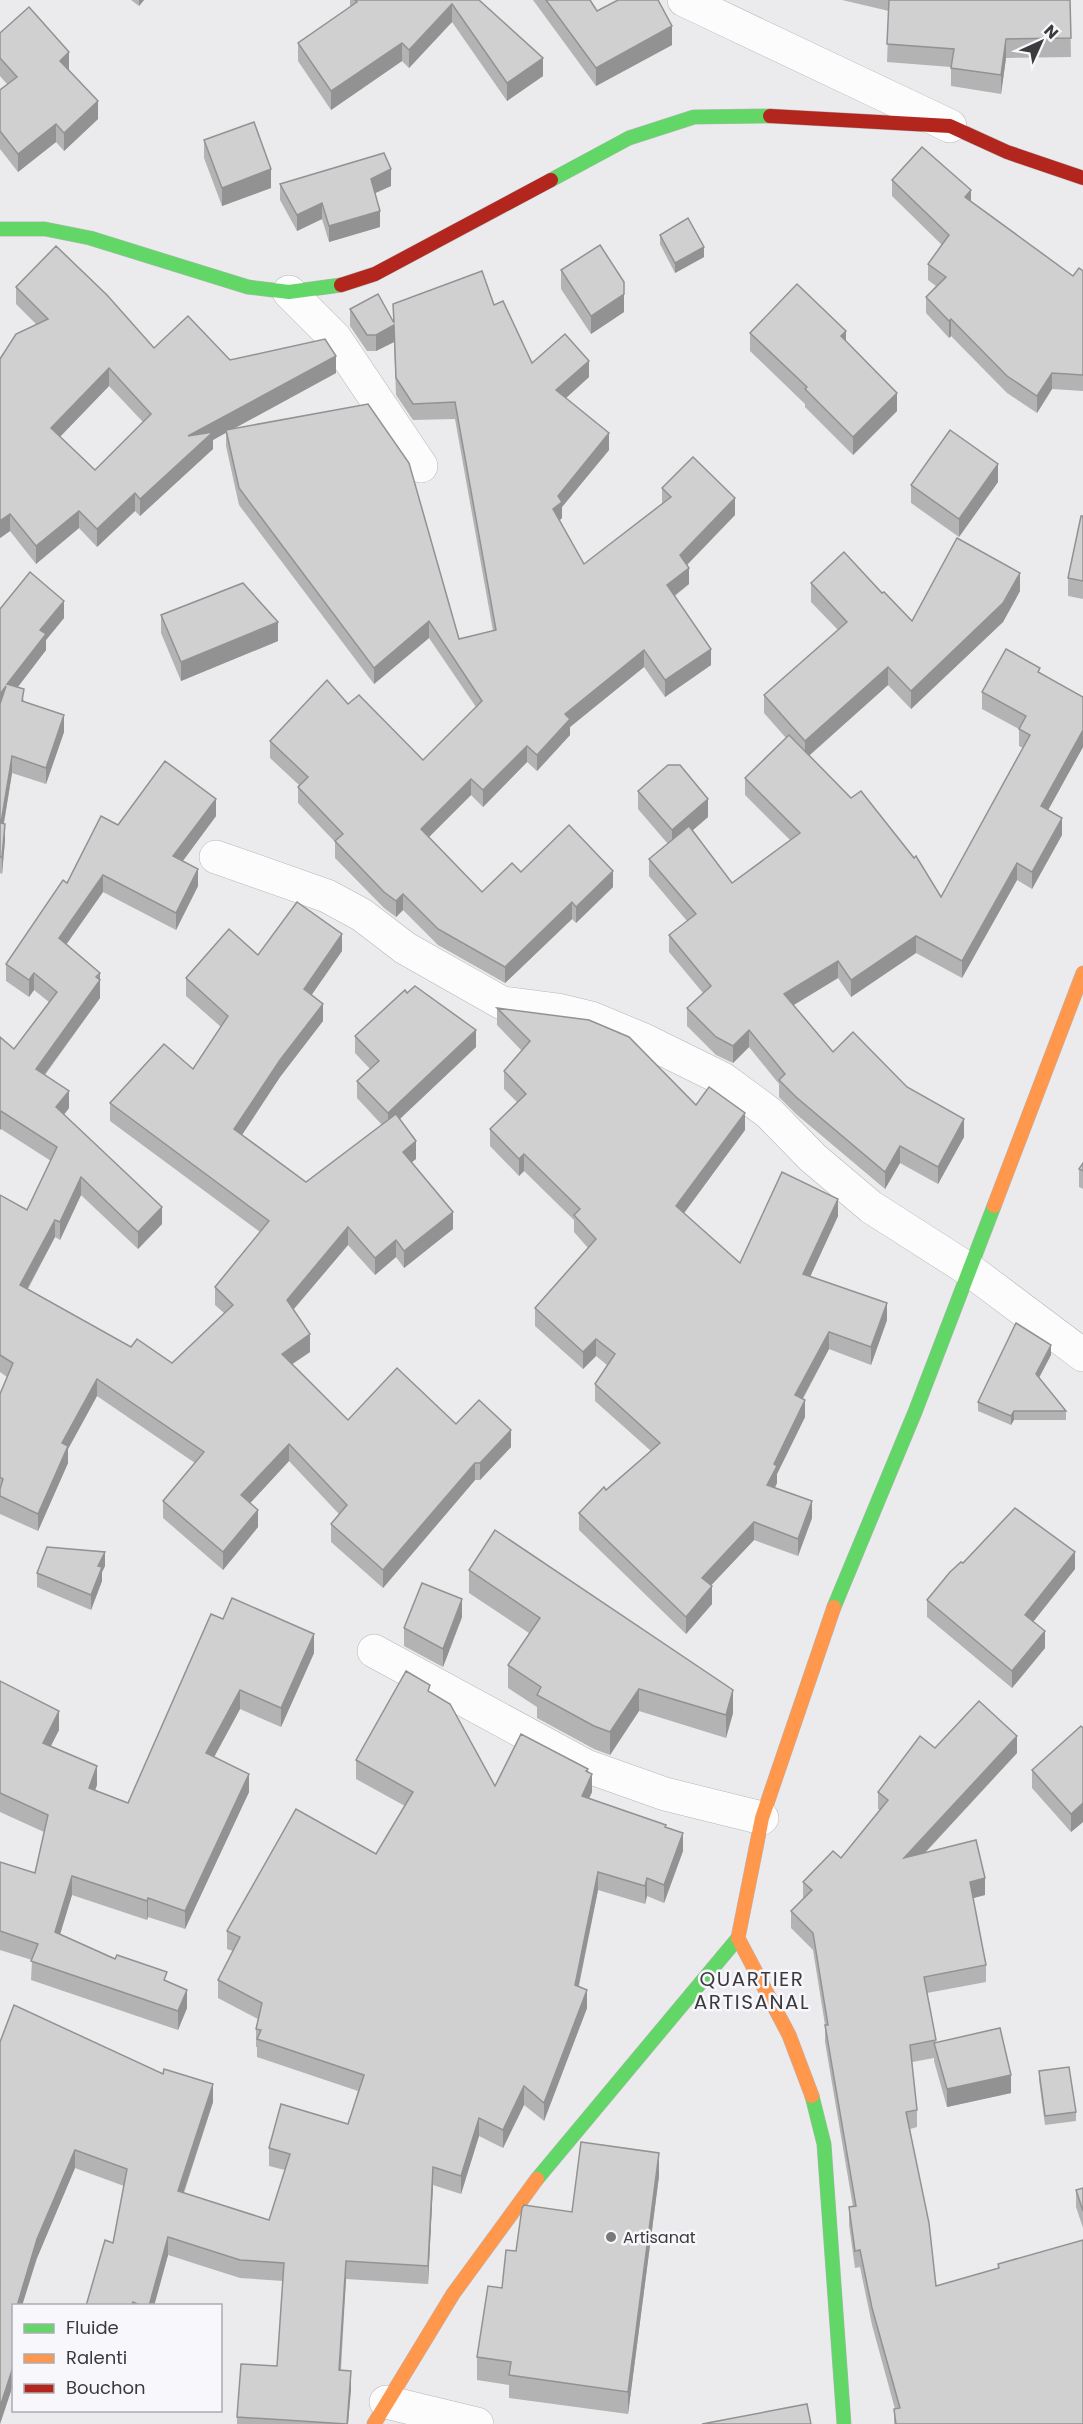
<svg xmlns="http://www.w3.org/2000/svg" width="1083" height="2424" font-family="Poppins,sans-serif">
	<rect width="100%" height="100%" fill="#ebebee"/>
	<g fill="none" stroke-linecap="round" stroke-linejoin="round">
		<defs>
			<g id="street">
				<polyline points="684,0 950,126"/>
				<polyline points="289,292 335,338 421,466"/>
				<polyline points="216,857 327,896 362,915 405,948 502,1003 558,1010 591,1018 644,1040 723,1079 769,1113 813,1158 871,1207 971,1271 1083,1355"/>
				<polyline points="374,1651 586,1766 665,1794 762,1818"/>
				<polyline points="386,2402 477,2424"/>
			</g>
			<g id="fast">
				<polyline points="551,180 629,138 694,117 770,116"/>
				<polyline points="0,229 45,229 90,238 248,287 289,292 341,285"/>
				<polyline points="834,1607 915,1412 994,1206"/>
				<polyline points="812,2096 824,2144 844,2424"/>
				<polyline points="537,2179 738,1938"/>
			</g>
			<g id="slow">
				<polyline points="994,1206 1083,973"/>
				<polyline points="812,2096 789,2035 738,1938 762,1818 834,1607"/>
				<polyline points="374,2424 453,2294 537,2179"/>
			</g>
			<g id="jam">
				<polyline points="770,116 950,126 1007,152 1083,178"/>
				<polyline points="341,285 375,274 551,180"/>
			</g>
		</defs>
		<!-- street casing -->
		<use href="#street" stroke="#b6b6b8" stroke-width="34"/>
		<!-- fast casing -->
		<use href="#fast" stroke="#b6b6b8" stroke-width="15"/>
		<!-- slow casing -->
		<use href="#slow" stroke="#b6b6b8" stroke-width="15"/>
		<!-- jam casing -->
		<use href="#jam" stroke="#b6b6b8" stroke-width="15"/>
		<!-- street -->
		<use href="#street" stroke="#fcfcfc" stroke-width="33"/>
		<!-- fast -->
		<use href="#fast" stroke="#63d668" stroke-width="14"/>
		<!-- slow -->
		<use href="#slow" stroke="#ff974d" stroke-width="14"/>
		<!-- jam -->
		<use href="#jam" stroke="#b3261e" stroke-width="14"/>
	</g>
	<!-- wall -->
	<g fill="#b3b3b4" fill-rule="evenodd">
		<polygon points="131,0 144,0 139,6"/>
		<polygon points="350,0 479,0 543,76 507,101 452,22 409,68 402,61 331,110 298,61 298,43 350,7"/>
		<polygon points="533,0 590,0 597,11 672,45 596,86"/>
		<polygon points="842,0 1070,0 1071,57 1006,58 1001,94 951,86 951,67 887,62 889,11"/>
		<polygon points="0,33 69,70 98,119 64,151 56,142 18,172 0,149 0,90 7,84 0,76"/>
		<polygon points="204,140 271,188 222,206 204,158"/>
		<polygon points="892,180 971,201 1073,276 1083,271 1083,391 1052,389 1037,413 1007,393 951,336 949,338 926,313 926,297 936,286 928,280 928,264 942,245 892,196"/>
		<polygon points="280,184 391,186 375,193 380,227 329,242 322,219 297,231 280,200"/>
		<polygon points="660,235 704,257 675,273 660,244"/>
		<polygon points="561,270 624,312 591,334 561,289"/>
		<path d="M16,287L154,348L230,360L336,373L233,429L459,639L493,631L455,419L413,420L396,395L394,342L376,351H367L350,326V309L393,322V304L494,305L532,363L589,377L566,398L609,450L562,507V518L560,520L584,564L662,504V488L735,515L687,565L689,584L675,596L711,665L665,697L644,667L570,727V735L537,771L527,762L483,807L471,795L429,837L482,892L521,872L613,887L576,923L572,919L505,983L438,945L403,910L396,917L384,908L335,858V842L298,803V787L299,785L270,758V741L348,704L423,760L476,707L429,638L374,684L239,505L226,446V432L213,440V449L140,516L135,511L97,547L79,528L36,564L10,531L0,538L36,324L16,304ZM109,386L143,422L95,470L60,437Z"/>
		<polygon points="750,333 846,341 897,411 853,455 805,407 805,404 750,351"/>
		<polygon points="998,482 959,537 911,503 911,485"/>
		<polygon points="1083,516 1083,599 1068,596 1068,578"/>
		<polygon points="811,583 882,593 912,621 1020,591 1003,622 911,709 888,685 809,756 941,897 1023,748 1019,746 1019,729 982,709 982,692 1040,674 1083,697 1083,747 1048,810 1062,835 1032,889 1017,880 962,978 916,953 851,997 838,978 793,1005 833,1052 907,1087 964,1137 938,1184 900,1163 885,1189 796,1114 779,1097 779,1084 749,1047 733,1063 716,1055 687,1026 687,1008 703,993 669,952 669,935 687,921 649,876 649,859 668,844 638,809 638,791 708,817 693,830 732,883 790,840 745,795 745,778 786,738 764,713 764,695 838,630 811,602"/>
		<polygon points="0,609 64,618 46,640 46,650 18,687 24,701 64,732 46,784 12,773 4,823 5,840 2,874 0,873"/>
		<polygon points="161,615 278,641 181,681 161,633"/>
		<polygon points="216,816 183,861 198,886 176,930 103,892 66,944 100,980 100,998 45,1075 69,1108 64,1115 162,1224 138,1249 81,1195 60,1240 55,1237 28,1289 131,1347 172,1363 224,1313 215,1305 215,1287 260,1232 110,1121 110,1103 193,1069 221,1027 186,996 186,978 258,955 342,951 311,995 323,1021 280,1077 242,1135 306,1182 382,1125 357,1098 357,1081 370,1069 355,1053 355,1036 476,1047 400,1119 416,1159 411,1162 453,1229 404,1268 396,1257 375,1275 348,1245 293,1310 310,1352 292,1364 348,1420 456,1424 511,1447 480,1480 475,1480 383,1588 331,1542 331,1524 339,1514 289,1461 250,1503 258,1527 223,1570 163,1518 163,1501 195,1463 97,1396 68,1449 68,1463 38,1531 0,1514 0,1394 7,1377 0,1372 0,1195 27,1210 51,1161 1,1129 0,1037 14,1049 49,1002 34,990 29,997 6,981 6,964 67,883 118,825"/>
		<polygon points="497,1008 696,1105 745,1130 684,1213 740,1263 838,1216 810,1277 887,1320 871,1365 829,1349 803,1399 805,1417 777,1474 777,1483 775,1488 812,1518 798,1556 754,1540 711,1585 712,1604 686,1634 579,1530 579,1513 651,1451 595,1401 595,1384 607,1365 596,1356 583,1369 535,1326 535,1308 588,1248 574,1232 574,1220 524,1171 519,1176 490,1146 490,1129 517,1102 504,1089 504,1071 522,1051 497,1025"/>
		<polygon points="1083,1163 1083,1189 1079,1187 1079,1169"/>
		<polygon points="1051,1355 1039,1378 1066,1411 1066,1420 1014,1420 1011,1425 978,1411 978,1402"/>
		<polygon points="963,1563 1075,1569 1033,1622 1045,1648 1012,1688 927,1617 927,1600"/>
		<polygon points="105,1566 102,1572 102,1581 91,1610 37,1587 37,1573"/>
		<polygon points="469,1570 733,1713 726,1738 639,1711 610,1755 594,1749 537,1718 537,1707 508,1688 508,1665 529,1633 469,1593"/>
		<polygon points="462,1617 443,1667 404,1646 404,1628"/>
		<polygon points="223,1619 314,1653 281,1727 240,1709 214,1757 249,1792 185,1929 148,1917 147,1920 72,1895 60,1934 167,1981 187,2008 178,2030 31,1980 32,1960 0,1950 0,1862 35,1873 44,1832 0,1812 0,1681 59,1730 51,1746 97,1785 95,1790 128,1803"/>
		<polygon points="430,1692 495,1786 588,1772 592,1792 589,1798 666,1828 683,1851 664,1903 647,1896 645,1904 598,1890 579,1986 587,2008 544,2121 524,2105 503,2148 479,2136 461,2194 433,2185 428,2284 346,2279 341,2370 351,2389 348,2424 237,2424 237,2417 277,2366 283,2281 240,2278 168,2255 154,2306 86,2306 113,2243 124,2186 75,2168 37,2258 14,2306 14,2382 0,2424 0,2042 213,2102 184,2193 269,2220 285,2170 269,2166 269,2148 348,2124 358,2091 257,2057 257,2047 256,2047 256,2029 258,2019 218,1998 218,1980 233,1951 227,1949 227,1931 376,1854 405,1806 356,1779 356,1760"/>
		<polygon points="1083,1728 1083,1822 1071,1832 1032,1788 1032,1770"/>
		<polygon points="935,1748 1017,1753 925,1853 985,1895 973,1898 986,1965 986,1982 927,1993 936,2042 1011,2093 947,2107 934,2061 934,2058 912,2062 917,2110 917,2127 910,2129 936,2286 998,2268 998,2264 1083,2424 894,2424 894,2409 895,2409 872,2325 860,2267 855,2268 849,2225 849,2207 853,2207 825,2042 825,2025 813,1950 791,1928 791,1911 803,1899 803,1882 841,1858 880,1810 878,1809 878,1792"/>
		<polygon points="1039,2071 1076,2112 1076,2121 1045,2125 1039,2080"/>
		<polygon points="659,2176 628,2414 509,2398 509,2385 477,2380 477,2357 516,2251 572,2212"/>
		<polygon points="1083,2188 1083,2228 1076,2207 1076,2190"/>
	</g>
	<!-- shaded-wall -->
	<g fill="#929292">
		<polygon points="139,0 144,0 139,6"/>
		<polygon points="452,4 452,22 409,68 409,50"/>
		<polygon points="672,26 672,45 596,86 596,68"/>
		<polygon points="1006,39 1006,58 1001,94 1001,75"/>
		<polygon points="402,43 402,61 331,110 331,91"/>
		<polygon points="69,52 69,70 60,61"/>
		<polygon points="543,58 543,76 507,101 507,83"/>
		<polygon points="98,101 98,119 64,151 64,133"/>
		<polygon points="56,124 56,142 18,172 18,154"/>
		<polygon points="271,169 271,188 222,206 222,188"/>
		<polygon points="391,169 391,186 371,195 371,179"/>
		<polygon points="971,190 971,207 965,197"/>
		<polygon points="322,203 322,219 297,231 297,215"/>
		<polygon points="380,211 380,227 329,242 329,226"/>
		<polygon points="704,247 704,257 675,273 675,263"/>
		<polygon points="624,294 624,312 591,334 591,316"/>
		<polygon points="951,319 951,336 949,338 949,321"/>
		<polygon points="394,325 394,342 376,351 376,335"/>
		<polygon points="846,331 846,349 841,336"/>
		<polygon points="336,356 336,373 213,440 213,449 140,516 140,499 188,436"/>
		<polygon points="589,361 589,377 556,407 556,390"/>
		<polygon points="109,368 109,386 51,446 51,428"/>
		<polygon points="1052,373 1052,389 1037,413 1037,396"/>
		<polygon points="897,393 897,411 853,455 853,437"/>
		<polygon points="609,433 609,450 562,507 562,518 553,526 553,509 558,496"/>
		<polygon points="998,464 998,482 959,537 959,519"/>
		<polygon points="135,493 135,511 97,547 97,529"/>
		<polygon points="735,498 735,515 680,572 680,555"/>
		<polygon points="79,511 79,528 36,564 36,546"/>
		<polygon points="10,514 10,531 0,538 0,521"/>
		<polygon points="689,568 689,584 667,601 667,585"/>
		<polygon points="1020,573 1020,591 1003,622 911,709 911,691"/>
		<polygon points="64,601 64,618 46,640 46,650 7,701 7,684 40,630"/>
		<polygon points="429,621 429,638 374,684 374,668"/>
		<polygon points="278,622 278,641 181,681 181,662"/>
		<polygon points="711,649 711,665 665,697 665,680"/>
		<polygon points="644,650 644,667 570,727 570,735 537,771 537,755 565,714"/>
		<polygon points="888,667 888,685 805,759 805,741"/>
		<polygon points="6,686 0,711 0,694"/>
		<polygon points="64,715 64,732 46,784 46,768"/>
		<polygon points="1083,730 1083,747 1041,823 1041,806"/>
		<polygon points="527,746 527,762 483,807 483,790"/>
		<polygon points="12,756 12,773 1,840 1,823"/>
		<polygon points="471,779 471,795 421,845 421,829"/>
		<polygon points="216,799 216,816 173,874 173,856"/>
		<polygon points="708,799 708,817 672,848 672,830"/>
		<polygon points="1062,818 1062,835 1032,889 1032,872"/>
		<polygon points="5,824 5,840 2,874 2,857"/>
		<polygon points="1017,863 1017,880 962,978 962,961"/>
		<polygon points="198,869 198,886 176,930 176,913"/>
		<polygon points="613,871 613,887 576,923 576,907"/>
		<polygon points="103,875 103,892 59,955 59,938"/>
		<polygon points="403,894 403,910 396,917 396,901"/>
		<polygon points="572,902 572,919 505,983 505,967"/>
		<polygon points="342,934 342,951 304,1006 304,989"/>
		<polygon points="916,936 916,953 851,997 851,980"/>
		<polygon points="838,961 838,978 784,1011 784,994"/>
		<polygon points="34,973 34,990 29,997 29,980"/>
		<polygon points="100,973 100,998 36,1086 36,1069"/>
		<polygon points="323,1004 323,1021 280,1077 234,1147 234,1129 280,1060"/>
		<polygon points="476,1030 476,1047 388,1130 388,1113"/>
		<polygon points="749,1030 749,1047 733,1063 733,1046"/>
		<polygon points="69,1091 69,1108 56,1124 56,1107"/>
		<polygon points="1,1111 1,1129 0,1130 0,1113"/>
		<polygon points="745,1113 745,1130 676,1224 676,1206"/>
		<polygon points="964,1119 964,1137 938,1184 938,1167"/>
		<polygon points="416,1141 416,1159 403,1169 403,1152"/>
		<polygon points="900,1146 900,1163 885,1189 885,1172"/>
		<polygon points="524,1154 524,1171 519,1176 519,1159"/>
		<polygon points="81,1177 81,1195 60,1240 60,1222"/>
		<polygon points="838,1199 838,1216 803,1292 803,1274"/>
		<polygon points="162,1207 162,1224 138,1249 138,1232"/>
		<polygon points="453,1212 453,1229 404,1268 404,1251"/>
		<polygon points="55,1220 55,1237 20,1302 20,1285"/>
		<polygon points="348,1227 348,1245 287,1317 287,1300"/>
		<polygon points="396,1240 396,1257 375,1275 375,1258"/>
		<polygon points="887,1303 887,1320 871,1365 871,1347"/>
		<polygon points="829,1332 829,1349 795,1412 795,1395"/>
		<polygon points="310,1334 310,1352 282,1371 282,1354"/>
		<polygon points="596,1339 596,1356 583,1369 583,1352"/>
		<polygon points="1051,1345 1051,1355 1036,1383 1036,1374"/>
		<polygon points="97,1379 97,1396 68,1449 68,1463 38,1531 38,1514 62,1443"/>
		<polygon points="805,1400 805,1417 777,1474 777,1483 767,1502 767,1485 774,1464"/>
		<polygon points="1014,1411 1014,1420 1011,1425 1011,1416"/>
		<polygon points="511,1430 511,1447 480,1480 480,1463"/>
		<polygon points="289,1444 289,1461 241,1513 241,1495"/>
		<polygon points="475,1463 475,1480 383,1588 383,1570"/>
		<polygon points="812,1501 812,1518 798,1556 798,1539"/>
		<polygon points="258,1510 258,1527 223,1570 223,1552"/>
		<polygon points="754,1522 754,1540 702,1595 702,1578"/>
		<polygon points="105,1552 105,1566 102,1572 102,1581 91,1610 91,1595 98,1566"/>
		<polygon points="1075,1552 1075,1569 1025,1632 1025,1615"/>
		<polygon points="712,1586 712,1604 686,1634 686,1617"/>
		<polygon points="462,1599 462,1617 443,1667 443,1649"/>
		<polygon points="1045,1631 1045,1648 1012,1688 1012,1671"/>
		<polygon points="314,1634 314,1653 281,1727 281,1708"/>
		<polygon points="639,1689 639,1711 610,1755 610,1732"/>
		<polygon points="240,1690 240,1709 206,1772 206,1753"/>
		<polygon points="733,1690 733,1713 726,1738 726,1715"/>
		<polygon points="59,1711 59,1730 43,1761 43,1743"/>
		<polygon points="1017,1736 1017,1753 904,1875 904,1858"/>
		<polygon points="97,1766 97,1785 89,1806 89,1788"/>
		<polygon points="588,1769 588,1782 592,1774 592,1792 582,1814 582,1796 586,1771"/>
		<polygon points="249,1774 249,1792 185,1929 185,1911"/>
		<polygon points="1083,1803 1083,1822 1071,1832 1071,1814"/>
		<polygon points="683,1833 683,1851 664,1903 664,1885"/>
		<polygon points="598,1872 598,1890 575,2003 575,1985"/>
		<polygon points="72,1876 72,1895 55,1951 55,1932"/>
		<polygon points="647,1878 647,1896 645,1904 645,1886"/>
		<polygon points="985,1878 985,1895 970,1899 970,1882"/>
		<polygon points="148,1898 148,1917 147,1920 147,1901"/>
		<polygon points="187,1990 187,2008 178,2030 178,2011"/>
		<polygon points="587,1990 587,2008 544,2121 544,2103"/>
		<polygon points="1011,2075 1011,2093 947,2107 947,2089"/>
		<polygon points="213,2084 213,2102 178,2209 178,2191"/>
		<polygon points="524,2086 524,2105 503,2148 503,2130"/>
		<polygon points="479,2118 479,2136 461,2194 461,2176"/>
		<polygon points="75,2150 75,2168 37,2258 22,2306 17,2306 37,2239"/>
		<polygon points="659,2153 659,2176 628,2414 628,2392"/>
		<polygon points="433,2167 433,2185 428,2284 428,2266"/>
		<polygon points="168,2237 168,2255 154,2306 149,2306"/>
		<polygon points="346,2261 346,2279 339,2388 339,2370"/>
		<polygon points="14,2364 14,2382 0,2424 0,2407"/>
		<polygon points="351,2371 351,2389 348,2424 347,2424"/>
	</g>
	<!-- building -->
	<g fill="#d0d0d1" stroke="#929292" stroke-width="1.5" fill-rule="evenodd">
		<polygon points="355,0 479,0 543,58 507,83 452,4 409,50 402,43 331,91 298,43 357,2"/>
		<polygon points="546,0 590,0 597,11 618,0 658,0 672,26 596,68"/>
		<polygon points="889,0 1070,0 1071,38 1006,39 1001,75 951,68 954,49 887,44"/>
		<polygon points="29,7 69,52 60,61 98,101 64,133 56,124 18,154 0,131 0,90 17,77 0,58 0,33"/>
		<polygon points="254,122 271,169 222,188 204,140"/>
		<polygon points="922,147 971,190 965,197 1073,276 1079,268 1083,271 1083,375 1052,373 1037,396 1007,376 951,319 949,321 926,297 946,277 928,264 949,235 892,180"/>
		<polygon points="384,153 391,169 371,179 380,211 329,226 322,203 297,215 280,184"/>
		<polygon points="688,218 704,247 675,263 660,235"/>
		<polygon points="600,245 624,282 624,294 591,316 561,270"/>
		<path d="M56,246L107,295L154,348L188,316L230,360L325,339L336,356L188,436L213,432L140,499L135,493L97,529L79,511L36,546L10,514L0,521V359L16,334L48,319L16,287ZM109,368L151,414L95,470L51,428Z"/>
		<polygon points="482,271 494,305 503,301 532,363 565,334 589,361 556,390 609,433 558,496 562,502 553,509 584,564 671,497 662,488 693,457 735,498 680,555 689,568 667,585 711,649 665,680 644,650 565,714 570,719 537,755 527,746 483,790 471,779 421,829 482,892 512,863 521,872 569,825 613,871 576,907 572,902 505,967 438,929 403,894 396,901 384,892 335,841 343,834 298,787 308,777 270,741 327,680 348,704 359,695 423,760 482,701 429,621 374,668 239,488 226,430 368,404 409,463 459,639 496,630 455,402 413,404 396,378 394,325 376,335 367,335 350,309 378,294 394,323 393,304"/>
		<polygon points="797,284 846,331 841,336 897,393 853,437 805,389 807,387 750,333"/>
		<polygon points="950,430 998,464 959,519 911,485"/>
		<polygon points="1081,516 1083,516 1083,581 1068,578"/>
		<polygon points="957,538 1020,573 1003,603 911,691 888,667 805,741 764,695 847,622 811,583 844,552 882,593 884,592 912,621"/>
		<polygon points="30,572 64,601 40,630 46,634 7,684 24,689 22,701 64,715 46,768 12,756 1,823 5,824 2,857 0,857 0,704 6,686 0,694 0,609"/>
		<polygon points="243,583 278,622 181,662 161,615"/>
		<polygon points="1006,649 1040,668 1038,672 1083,697 1083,730 1041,806 1062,818 1032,872 1017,863 962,961 916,936 851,980 838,961 784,994 833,1052 853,1032 907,1087 964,1119 938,1167 900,1146 885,1172 796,1097 779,1080 785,1074 749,1030 733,1046 716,1037 687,1008 711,986 669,935 696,914 649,859 689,826 732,883 800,833 745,778 789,735 851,798 861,791 914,858 916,856 941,897 1030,735 1019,729 1026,716 982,692"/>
		<polygon points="165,761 216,799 173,856 198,869 176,913 103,875 59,938 100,973 96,977 100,980 36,1069 69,1091 56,1107 162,1207 138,1232 81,1177 60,1222 55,1220 20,1285 131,1347 137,1339 172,1363 233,1305 215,1287 269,1221 110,1103 164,1044 193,1069 228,1016 186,978 229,929 258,955 297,902 342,934 304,989 323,1004 280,1060 234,1129 306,1182 396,1114 416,1141 403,1152 453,1212 404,1251 396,1240 375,1258 348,1227 287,1300 310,1334 282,1354 348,1420 397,1368 456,1424 479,1400 511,1430 480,1463 475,1463 383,1570 331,1524 347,1505 289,1444 241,1495 258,1510 223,1552 163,1501 204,1452 97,1379 62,1443 68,1446 38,1514 0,1496 0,1489 3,1479 0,1477 0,1394 13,1363 0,1355 0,1195 27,1210 57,1147 1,1111 0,1113 0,1037 14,1049 57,992 34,973 29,980 6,964 63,880 67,883 101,816 118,825"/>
		<polygon points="668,765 680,765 708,799 672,830 638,791"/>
		<polygon points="415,986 476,1030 388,1113 357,1081 379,1061 355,1036 405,990 407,993"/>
		<polygon points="497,1008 589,1020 629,1037 696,1105 709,1087 745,1113 676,1206 740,1263 782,1172 838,1199 803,1274 887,1303 871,1347 829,1332 795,1395 805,1400 774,1464 777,1466 767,1485 812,1501 798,1539 754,1522 702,1578 712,1586 686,1617 579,1513 604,1487 606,1490 660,1443 595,1384 615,1354 596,1339 583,1352 535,1308 596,1239 574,1215 580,1209 524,1154 519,1159 490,1129 526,1094 504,1071 530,1041"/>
		<polygon points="1083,1163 1083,1171 1079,1169"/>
		<polygon points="1016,1323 1051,1345 1036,1374 1066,1411 1014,1411 1011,1416 978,1402"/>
		<polygon points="1015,1508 1075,1552 1025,1615 1045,1631 1012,1671 927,1600 950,1572 961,1562 963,1563"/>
		<polygon points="495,1530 733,1690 726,1715 639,1689 610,1732 594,1726 537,1695 541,1687 508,1665 540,1618 469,1570"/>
		<polygon points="47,1547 105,1552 98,1566 102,1567 91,1595 37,1573"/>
		<polygon points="422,1583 462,1599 443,1649 404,1628"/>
		<polygon points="232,1598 314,1634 281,1708 240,1690 206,1753 249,1774 185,1911 148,1898 147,1901 72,1876 55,1932 115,1959 117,1955 167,1972 164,1980 187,1990 178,2011 31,1961 38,1944 0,1931 0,1862 35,1873 48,1815 0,1793 0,1681 59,1711 43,1743 97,1766 89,1788 128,1803 211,1614 223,1619"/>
		<polygon points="406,1671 430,1685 428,1691 450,1704 495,1786 521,1734 588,1769 586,1771 592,1774 582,1796 666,1825 665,1827 683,1833 664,1885 647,1878 645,1886 598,1872 575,1985 587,1990 544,2103 524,2086 503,2130 479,2118 461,2176 433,2167 428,2266 346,2261 339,2370 351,2371 347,2424 237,2417 241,2364 277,2366 284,2263 240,2260 168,2237 149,2306 142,2306 133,2302 132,2306 86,2306 105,2240 113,2243 127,2169 75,2150 37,2239 17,2306 14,2306 14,2364 0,2407 0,2042 14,2005 163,2074 164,2069 213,2084 178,2191 269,2220 290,2154 269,2148 281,2104 348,2124 364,2075 257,2039 261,2030 256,2029 262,2003 218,1980 240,1937 227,1931 296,1809 376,1854 413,1792 356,1760"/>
		<polygon points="979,1701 1017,1736 904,1858 976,1840 985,1878 970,1882 986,1965 924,1977 936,2040 910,2045 917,2110 906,2112 929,2223 936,2286 999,2268 998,2264 1083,2240 1083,2424 896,2424 894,2409 900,2408 872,2308 860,2250 855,2251 849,2207 856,2206 825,2025 828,2025 813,1933 791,1911 812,1890 803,1882 833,1851 841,1858 888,1800 878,1792 920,1736 935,1748"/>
		<polygon points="1081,1726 1083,1728 1083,1803 1071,1814 1032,1770"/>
		<polygon points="1000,2028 1011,2075 947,2089 934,2043"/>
		<polygon points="1069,2067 1076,2112 1045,2116 1039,2071"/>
		<polygon points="581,2142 659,2153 628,2392 509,2375 511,2362 477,2357 488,2286 502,2288 506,2250 516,2251 522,2208 524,2205 572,2212"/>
		<polygon points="1083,2188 1083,2211 1076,2190"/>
		<polygon points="807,2404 811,2424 702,2424"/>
	</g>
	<!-- markers -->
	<circle fill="#79797b" stroke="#f8f7fc" stroke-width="2" cx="611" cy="2237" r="6"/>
	<g text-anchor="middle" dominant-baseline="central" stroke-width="5" stroke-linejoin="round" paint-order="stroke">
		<!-- poi labels -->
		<g font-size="16" fill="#3b3b3d" stroke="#f8f7fc" text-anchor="start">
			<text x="623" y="2237">Artisanat</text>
		</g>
		<!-- quarter labels -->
		<g font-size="20" letter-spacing="1.5" fill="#3b3b3d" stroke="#f8f7fc">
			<text x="752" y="1979">QUARTIER<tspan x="752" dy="23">ARTISANAL</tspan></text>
		</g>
	</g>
	<!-- legend -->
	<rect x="12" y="2304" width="210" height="108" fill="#f8f7fc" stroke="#acacb0" stroke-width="1.5"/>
	<rect x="24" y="2324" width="30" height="9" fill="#63d668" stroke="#acacb0" stroke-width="1.5"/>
	<text x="66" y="2334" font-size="18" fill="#3b3b3d">Fluide</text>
	<rect x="24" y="2354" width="30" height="9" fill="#ff974d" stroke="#acacb0" stroke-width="1.5"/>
	<text x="66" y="2364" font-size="18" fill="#3b3b3d">Ralenti</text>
	<rect x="24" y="2384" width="30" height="9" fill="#b3261e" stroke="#acacb0" stroke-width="1.5"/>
	<text x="66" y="2394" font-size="18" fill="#3b3b3d">Bouchon</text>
	<!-- north arrow -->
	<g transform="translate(1041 42) rotate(45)" stroke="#f8f7fc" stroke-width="4.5" paint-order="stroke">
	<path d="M0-4.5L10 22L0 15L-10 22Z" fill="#3b3b3d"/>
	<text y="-9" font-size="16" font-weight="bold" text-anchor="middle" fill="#3b3b3d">N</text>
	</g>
</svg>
